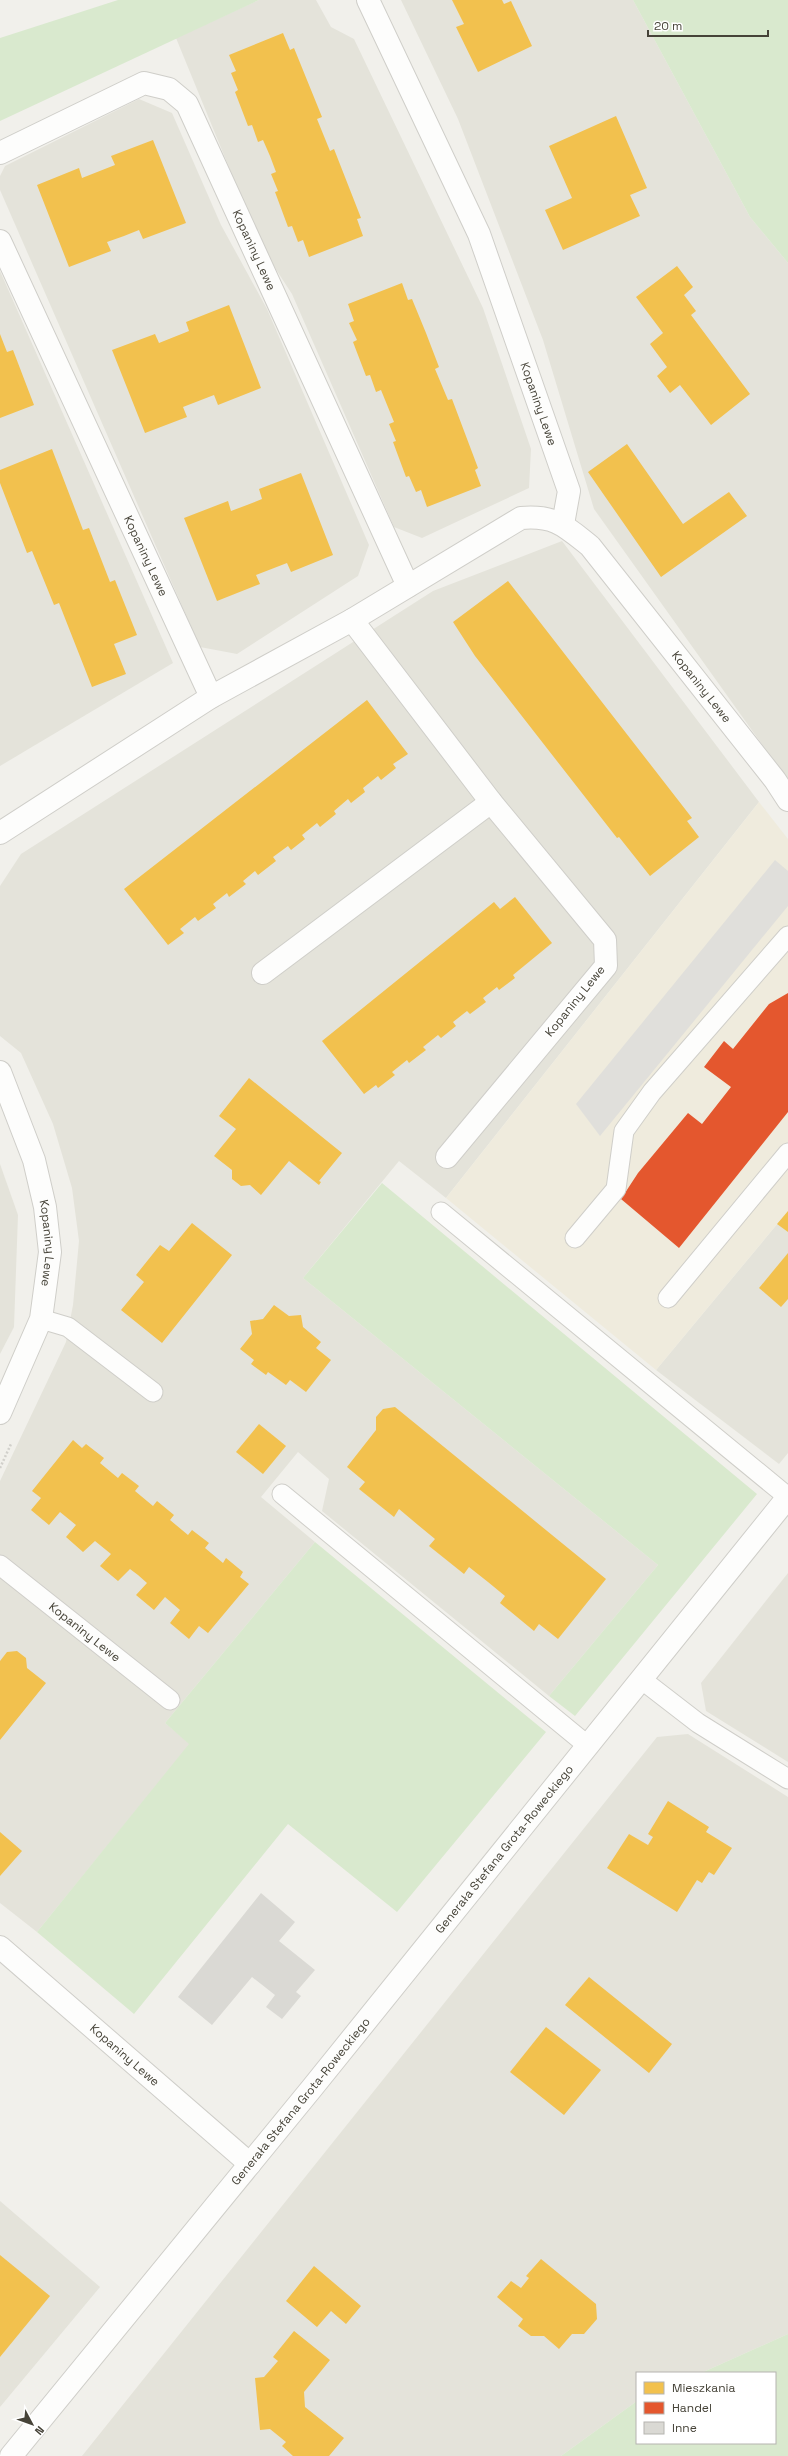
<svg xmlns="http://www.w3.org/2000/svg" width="788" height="2456" font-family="'Space Grotesk',sans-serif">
	<rect width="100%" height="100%" fill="#f1f0eb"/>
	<!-- residential -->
	<g fill="#e4e3da">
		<polygon points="259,0 316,0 331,27 354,39 483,308 531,449 529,488 422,538 394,527 292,294 262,248 176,38"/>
		<polygon points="401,0 633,0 750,217 788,263 788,781 594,509 543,340 458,119"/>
		<polygon points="139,99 172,113 221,225 267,309 369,545 358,576 237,654 200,647 0,190 0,176 5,166"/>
		<polygon points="0,271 173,663 0,766"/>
		<polygon points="562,541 759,802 446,1198 399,1161 303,1278 658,1565 549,1696 322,1511 329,1479 298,1452 261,1497 315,1542 165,1723 190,1744 37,1932 0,1903 0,1481 66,1342 73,1305 79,1241 72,1188 53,1124 21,1053 0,1036 0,886 21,854 433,591"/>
		<polygon points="0,1164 18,1215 14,1327 0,1354"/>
		<polygon points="788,1211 788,1453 779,1464 656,1370"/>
		<polygon points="788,1573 788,1762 706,1711 701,1683"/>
		<polygon points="688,1734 788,1797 788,2334 701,2373 637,2373 637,2401 561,2456 82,2456 657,1737"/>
		<polygon points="0,2201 100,2287 0,2407"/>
	</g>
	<!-- commercial -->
	<polygon fill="#efebdd" points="759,802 788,839 788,1211 656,1370 446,1198"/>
	<!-- green -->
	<g fill="#d9e9ce">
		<polygon points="118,0 259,0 0,121 0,38"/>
		<polygon points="633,0 788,0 788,263 750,217"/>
		<polygon points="382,1183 757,1494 575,1716 549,1696 658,1565 303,1278"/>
		<polygon points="315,1542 546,1732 397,1912 288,1824 134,2014 37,1932 189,1744 165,1723"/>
		<polygon points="788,2334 788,2456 561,2456 637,2401 637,2443 775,2443 775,2373 701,2373"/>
	</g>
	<!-- parking -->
	<polygon fill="#e0dfdb" points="775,860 788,871 788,906 600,1136 576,1104"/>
	<!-- homes -->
	<g fill="#f2c14e">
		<polygon points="452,0 502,0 504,4 511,1 532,46 478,72 456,27 464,24"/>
		<polygon points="283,33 290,50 294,48 322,117 317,119 330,151 334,149 361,218 357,219 363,236 309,257 303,240 298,242 292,226 288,227 275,192 278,191 271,174 276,172 270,156 263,140 258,142 252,125 248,126 235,92 238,90 231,73 236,71 229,55"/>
		<polygon points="616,116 647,188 630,195 640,216 563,250 545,210 572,198 549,146"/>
		<polygon points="153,140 186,223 143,239 139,230 124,236 107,242 111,251 69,267 37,185 79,168 82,178 115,165 111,156"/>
		<polygon points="677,266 693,287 684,295 696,311 691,315 750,394 711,425 680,385 670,393 657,376 667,367 650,344 663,333 636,297"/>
		<polygon points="402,283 408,300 412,299 426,333 439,367 435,369 448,400 452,399 478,468 475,470 481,486 427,507 421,490 416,492 409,476 406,477 393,442 396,441 389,424 394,422 381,390 376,392 370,375 366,376 353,342 357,340 349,323 354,321 348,304"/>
		<polygon points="229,305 261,388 218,405 214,395 183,407 187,417 145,433 112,350 155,334 159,343 189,331 186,322"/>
		<polygon points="0,334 7,352 13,350 34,405 0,418"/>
		<polygon points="627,444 683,524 729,492 747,516 661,577 588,472"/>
		<polygon points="52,449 83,530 89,528 110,582 115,580 137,635 114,644 126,674 92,687 59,603 54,605 32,551 27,553 0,483 0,470"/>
		<polygon points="301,473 333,555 291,572 287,563 256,575 260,584 217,601 184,518 228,501 231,511 247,505 262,499 259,489"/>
		<polygon points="508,581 692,818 687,821 699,837 650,876 619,837 617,838 475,656 453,622"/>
		<polygon points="367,700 408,754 393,764 396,768 381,780 378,776 363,788 365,792 351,803 348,799 334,811 336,814 320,827 317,823 302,835 305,839 291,850 288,846 273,857 276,861 258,875 255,871 243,881 246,884 229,897 227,893 213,904 216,908 198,921 195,917 180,929 184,933 168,945 124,889"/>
		<polygon points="515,897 552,943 513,975 515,978 499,990 497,987 483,998 486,1002 470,1014 467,1011 453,1022 456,1026 441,1038 438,1035 423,1047 426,1050 409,1063 407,1060 392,1072 395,1075 378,1088 376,1085 364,1094 322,1041 494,902 500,909"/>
		<polygon points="249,1078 342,1153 319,1181 321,1182 319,1185 289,1161 261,1195 250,1185 241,1186 232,1179 232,1170 214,1156 236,1129 219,1116"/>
		<polygon points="788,1211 788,1232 777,1224"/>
		<polygon points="192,1223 232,1255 162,1343 121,1310 144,1282 136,1275 160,1245 169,1251"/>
		<polygon points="788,1253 788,1299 781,1307 759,1288"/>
		<polygon points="274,1305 289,1316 301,1315 303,1327 321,1342 316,1348 331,1360 306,1392 290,1380 286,1385 268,1372 266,1375 251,1364 254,1360 240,1349 252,1334 250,1321 263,1319"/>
		<polygon points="395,1407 606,1579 558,1639 539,1624 534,1631 500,1603 505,1596 488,1582 469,1567 464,1574 429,1546 435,1539 418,1525 399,1509 394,1517 359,1489 365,1482 347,1467 376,1430 376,1417 383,1409"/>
		<polygon points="259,1424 286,1446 263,1474 236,1452"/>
		<polygon points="73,1440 82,1448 86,1444 104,1458 100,1463 118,1478 122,1473 139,1486 135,1491 153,1506 157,1501 174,1515 170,1520 188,1535 192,1530 209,1543 205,1548 223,1563 226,1558 243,1572 240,1577 249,1584 208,1633 199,1626 189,1639 170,1623 180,1610 173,1604 165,1597 154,1610 136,1595 147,1583 138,1575 130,1569 118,1581 100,1566 111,1554 95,1541 83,1552 66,1537 76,1525 60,1512 49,1525 31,1510 41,1498 32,1491"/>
		<polygon points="17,1651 26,1658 27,1668 46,1683 0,1740 0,1661 7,1652"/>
		<polygon points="668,1801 709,1827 706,1832 732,1848 714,1875 709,1872 702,1883 697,1880 677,1912 607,1868 629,1834 648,1845 653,1837 648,1834"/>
		<polygon points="0,1832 22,1851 0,1876"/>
		<polygon points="589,1977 672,2044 649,2073 565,2005"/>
		<polygon points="546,2027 601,2070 564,2115 510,2072"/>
		<polygon points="0,2255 50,2296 0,2357"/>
		<polygon points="541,2259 596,2304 597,2319 584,2334 572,2334 559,2349 544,2336 531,2336 518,2326 523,2319 497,2297 511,2281 521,2288 529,2278 526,2276"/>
		<polygon points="314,2266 361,2306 346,2324 331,2311 317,2327 286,2301"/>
		<polygon points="294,2331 330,2360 304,2392 305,2407 344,2438 329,2456 293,2456 282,2446 286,2442 270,2429 260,2430 255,2378 264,2377 278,2361 273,2357"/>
	</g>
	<!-- shops -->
	<polygon fill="#e4572e" points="788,993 788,1112 679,1248 621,1199 638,1173 688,1113 702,1124 731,1087 704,1067 724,1041 733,1049 769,1004"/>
	<!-- building -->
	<polygon fill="#dad9d4" points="261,1893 295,1922 279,1941 315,1970 296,1992 301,1996 282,2019 266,2007 275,1995 252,1977 212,2025 178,1997"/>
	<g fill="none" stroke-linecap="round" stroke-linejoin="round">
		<defs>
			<g id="service">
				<polyline points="441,1212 788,1497"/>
				<polyline points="575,1238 616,1189 624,1131 652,1092 788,936"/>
				<polyline points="668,1298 788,1153"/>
				<polyline points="41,1319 68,1327 153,1392"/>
				<polyline points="282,1494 587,1745"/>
				<path id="s1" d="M0,1565L170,1700"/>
				<polyline points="641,1679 698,1723 788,1779"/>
			</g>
			<g id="minor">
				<path id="s2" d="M368,0L479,234L569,491L563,524"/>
				<path id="s3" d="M0,153L144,83L169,89L187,104L408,586"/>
				<path id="s4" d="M0,241L211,697"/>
				<polyline points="352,620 491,802 605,940 606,966 447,1157"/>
				<path id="s5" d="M0,833L211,697L352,620L521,518C555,515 565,526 590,546L775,780L788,800"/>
				<polyline points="263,973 491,802"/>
				<path id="s6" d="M0,1072L34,1160L45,1207L50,1252L41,1319L0,1413"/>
				<path id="s7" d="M0,1947L250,2164"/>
			</g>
			<g id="tertiary">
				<path id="s8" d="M11,2456L312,2088L788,1497"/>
			</g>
		</defs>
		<!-- service casing -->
		<use href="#service" stroke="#cfcec9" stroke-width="21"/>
		<!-- minor casing -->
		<use href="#minor" stroke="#cfcec9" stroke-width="24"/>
		<!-- tertiary casing -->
		<use href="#tertiary" stroke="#cfcec9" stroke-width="24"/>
		<!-- path -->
		<polyline stroke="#d1d0cb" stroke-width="2.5" stroke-dasharray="2 2" stroke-linecap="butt" points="0,1468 11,1444"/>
		<!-- service -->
		<use href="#service" stroke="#fdfdfc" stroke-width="19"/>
		<!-- minor -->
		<use href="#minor" stroke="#fdfdfc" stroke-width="22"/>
		<!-- tertiary -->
		<use href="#tertiary" stroke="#fdfdfc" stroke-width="22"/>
	</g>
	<g text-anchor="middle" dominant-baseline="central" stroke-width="4" stroke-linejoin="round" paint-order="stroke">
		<!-- street labels -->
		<g font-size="12" fill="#464338" stroke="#fff">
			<text stroke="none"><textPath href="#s3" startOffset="370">Kopaniny Lewe</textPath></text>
			<text stroke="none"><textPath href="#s2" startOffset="439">Kopaniny Lewe</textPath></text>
			<text stroke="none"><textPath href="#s4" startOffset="347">Kopaniny Lewe</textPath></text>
			<text stroke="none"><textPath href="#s5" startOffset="866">Kopaniny Lewe</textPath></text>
			<text transform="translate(575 1001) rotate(-51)">Kopaniny Lewe</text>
			<text stroke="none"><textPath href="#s6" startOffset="179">Kopaniny Lewe</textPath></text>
			<text stroke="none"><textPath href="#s1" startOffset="108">Kopaniny Lewe</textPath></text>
			<text stroke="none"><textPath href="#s8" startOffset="782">Generała Stefana Grota-Roweckiego</textPath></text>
			<text stroke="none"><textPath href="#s7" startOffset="165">Kopaniny Lewe</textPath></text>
			<text stroke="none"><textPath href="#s8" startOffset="458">Generała Stefana Grota-Roweckiego</textPath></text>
		</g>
	</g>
	<!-- legend -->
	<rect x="636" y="2372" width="140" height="72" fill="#ffffff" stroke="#b5b4af"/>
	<rect x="644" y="2382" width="20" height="12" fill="#f2c14e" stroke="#b5b4af"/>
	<text x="672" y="2392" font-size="12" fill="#464338">Mieszkania</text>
	<rect x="644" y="2402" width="20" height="12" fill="#e4572e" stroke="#b5b4af"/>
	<text x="672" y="2412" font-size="12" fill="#464338">Handel</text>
	<rect x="644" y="2422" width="20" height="12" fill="#dad9d4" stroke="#b5b4af"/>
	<text x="672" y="2432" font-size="12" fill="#464338">Inne</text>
	<!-- north arrow -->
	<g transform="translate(32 2424) rotate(131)" stroke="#ffffff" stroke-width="3" paint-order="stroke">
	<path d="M0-3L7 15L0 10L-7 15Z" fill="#464338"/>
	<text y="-6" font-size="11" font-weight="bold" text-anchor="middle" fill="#464338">N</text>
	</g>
	<!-- scale -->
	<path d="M648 30v6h120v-6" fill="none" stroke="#464338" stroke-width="2"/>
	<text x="654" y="30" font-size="12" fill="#464338" stroke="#ffffff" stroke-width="3" paint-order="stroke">20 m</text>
</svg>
